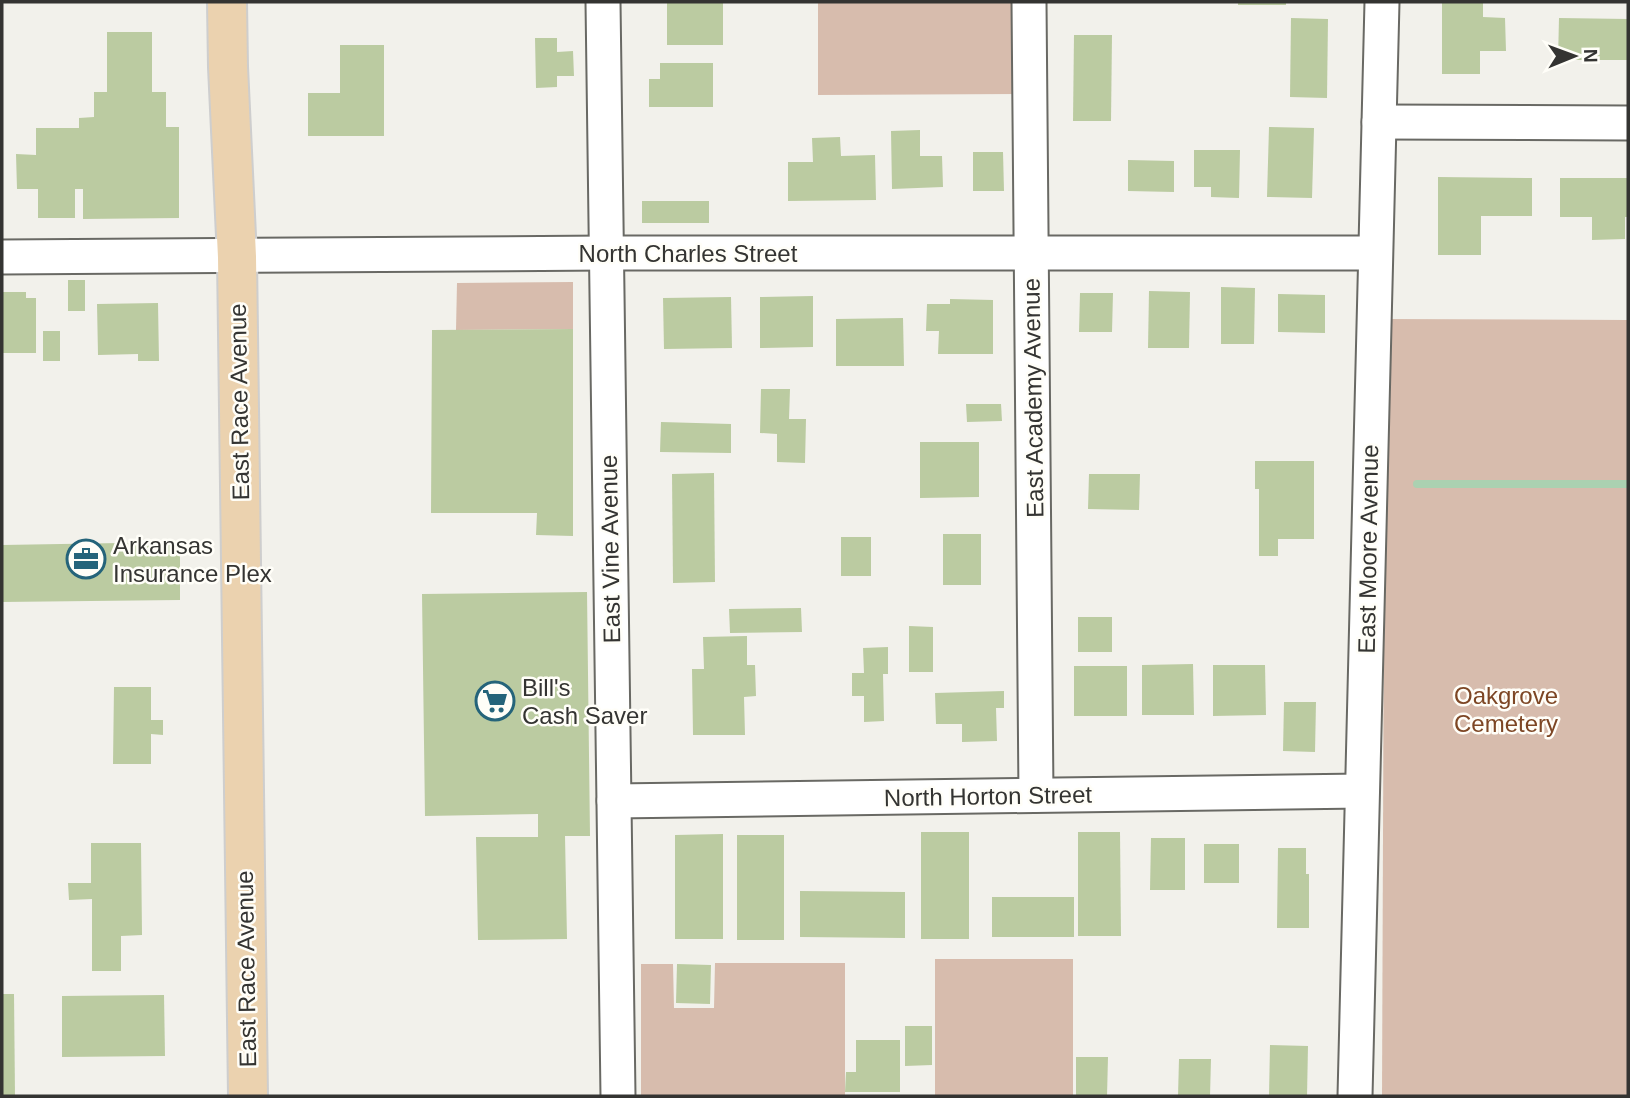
<svg xmlns="http://www.w3.org/2000/svg" width="1630" height="1098" font-family="Helvetica,sans-serif">
	<rect width="100%" height="100%" fill="#f2f1eb"/>
	<!-- green -->
	<g fill="#d7bcad">
		<polygon points="818,2 1019,2 1019,94 818,95"/>
		<polygon points="573,282 573,329 456,330 457,283"/>
		<polygon points="1385,319 1628,320 1628,1096 1382,1096"/>
		<rect x="935" y="959" width="138" height="137"/>
		<polygon points="715,963 845,963 845,1096 641,1096 641,964 673,964 674,1008 714,1008"/>
	</g>
	<g fill="none" stroke-linecap="round" stroke-linejoin="round">
		<!-- stream -->
		<polyline stroke="#abd1b1" stroke-width="8" points="1417,484 1628,484"/>
	</g>
	<!-- building -->
	<g fill="#bbcba1">
		<rect x="667" y="2" width="56" height="43"/>
		<rect x="1238" y="2" width="48" height="3"/>
		<polygon points="1442,2 1483,2 1483,17 1505,18 1506,51 1480,51 1480,74 1442,74"/>
		<polygon points="1291,18 1328,19 1327,98 1290,97"/>
		<polygon points="1559,18 1628,19 1628,60 1558,60"/>
		<polygon points="107,32 152,32 152,92 166,92 166,127 179,127 179,218 83,219 83,189 75,189 75,218 38,218 38,189 17,189 16,154 36,155 36,128 79,128 79,118 94,117 94,92 107,92"/>
		<polygon points="1074,35 1112,35 1111,121 1073,121"/>
		<polygon points="535,38 557,38 557,52 573,51 574,76 557,76 557,87 536,88"/>
		<polygon points="340,45 384,45 384,136 308,136 308,93 340,93"/>
		<polygon points="660,63 713,63 713,107 649,107 649,79 660,79"/>
		<polygon points="1269,127 1314,128 1312,198 1267,197"/>
		<polygon points="920,130 920,156 942,156 943,187 892,189 891,131"/>
		<polygon points="840,137 841,156 875,155 876,200 788,201 788,162 813,162 812,138"/>
		<polygon points="1194,150 1240,150 1239,198 1211,197 1211,187 1194,187"/>
		<polygon points="973,152 1003,152 1004,191 973,191"/>
		<polygon points="1128,160 1174,161 1174,192 1128,191"/>
		<polygon points="1438,177 1532,178 1532,216 1481,216 1481,255 1438,255"/>
		<polygon points="1560,178 1628,178 1628,217 1625,217 1625,239 1592,240 1592,217 1560,217"/>
		<rect x="642" y="201" width="67" height="22"/>
		<rect x="68" y="280" width="17" height="31"/>
		<polygon points="1221,287 1255,288 1254,344 1221,344"/>
		<polygon points="1149,291 1190,292 1189,348 1148,348"/>
		<polygon points="2,292 26,292 26,298 36,298 36,353 2,353"/>
		<polygon points="1080,293 1113,293 1112,332 1079,332"/>
		<polygon points="1278,294 1325,295 1325,333 1278,332"/>
		<polygon points="813,296 813,347 760,348 760,297"/>
		<polygon points="731,297 732,348 664,349 663,298"/>
		<polygon points="950,299 993,300 993,354 938,354 939,331 926,331 927,304 950,304"/>
		<polygon points="158,303 159,361 138,361 138,354 98,355 97,304"/>
		<polygon points="903,318 904,366 836,366 836,319"/>
		<polygon points="573,329 573,536 536,535 537,513 431,513 432,330"/>
		<rect x="43" y="331" width="17" height="30"/>
		<polygon points="761,389 790,389 789,419 806,419 805,463 777,462 777,434 760,433"/>
		<polygon points="966,404 1001,404 1002,421 967,422"/>
		<polygon points="661,422 731,424 731,453 660,452"/>
		<polygon points="920,442 979,442 979,497 920,498"/>
		<polygon points="1255,461 1314,461 1314,539 1278,539 1278,556 1259,556 1259,489 1255,489"/>
		<polygon points="714,473 715,582 673,583 672,474"/>
		<polygon points="1089,474 1140,474 1139,510 1088,509"/>
		<rect x="943" y="534" width="38" height="51"/>
		<rect x="841" y="537" width="30" height="39"/>
		<polygon points="180,542 180,600 2,602 2,545"/>
		<polygon points="587,592 590,836 565,836 567,939 478,940 476,837 538,837 538,814 425,816 422,594"/>
		<polygon points="801,608 802,632 730,633 729,609"/>
		<rect x="1078" y="617" width="34" height="35"/>
		<polygon points="909,626 933,627 933,672 909,672"/>
		<polygon points="747,636 747,665 755,665 756,696 744,697 745,735 693,735 692,669 704,669 703,637"/>
		<polygon points="888,647 888,674 883,674 884,721 864,722 864,696 852,696 852,673 864,673 863,648"/>
		<polygon points="1193,664 1194,715 1142,715 1142,665"/>
		<polygon points="1213,665 1265,665 1266,715 1213,716"/>
		<rect x="1074" y="666" width="53" height="50"/>
		<polygon points="114,687 151,687 151,720 163,720 163,735 151,734 151,764 113,764"/>
		<polygon points="1004,691 1004,708 996,708 997,741 962,742 962,724 936,724 935,693"/>
		<polygon points="1284,702 1316,702 1315,752 1283,751"/>
		<rect x="921" y="832" width="48" height="107"/>
		<polygon points="1078,832 1120,832 1121,936 1078,936"/>
		<polygon points="723,834 723,939 675,939 675,835"/>
		<rect x="737" y="835" width="47" height="105"/>
		<polygon points="1151,838 1185,838 1185,890 1150,890"/>
		<polygon points="91,843 141,843 142,935 121,936 121,971 92,971 92,899 69,900 68,883 91,883"/>
		<rect x="1204" y="844" width="35" height="39"/>
		<polygon points="1278,848 1306,848 1306,874 1309,874 1309,928 1277,928"/>
		<polygon points="800,891 905,892 905,938 800,937"/>
		<rect x="992" y="897" width="82" height="40"/>
		<polygon points="677,964 711,965 710,1004 676,1003"/>
		<polygon points="2,994 14,994 15,1096 2,1096"/>
		<polygon points="164,995 165,1056 62,1057 62,996"/>
		<polygon points="905,1026 932,1026 932,1065 905,1066"/>
		<polygon points="856,1040 900,1040 900,1092 845,1092 846,1072 856,1072"/>
		<polygon points="1270,1045 1308,1046 1307,1096 1269,1096"/>
		<polygon points="1076,1057 1108,1057 1107,1096 1076,1096"/>
		<polygon points="1179,1059 1211,1059 1210,1096 1178,1096"/>
	</g>
	<g fill="none" stroke-linecap="round" stroke-linejoin="round">
		<defs>
			<g id="minor">
				<polyline points="603,2 618,1096"/>
				<polyline points="1029,2 1036,795"/>
				<polyline points="1379,122 1628,123"/>
				<polyline points="2,257 607,253 1375,253"/>
				<polyline points="614,801 1362,791"/>
				<polyline points="1355,1096 1382,2"/>
			</g>
			<polyline id="major" points="227,2 228,67 237,257 248,1096"/>
		</defs>
		<!-- minor casing -->
		<use href="#minor" stroke="#696964" stroke-width="37"/>
		<!-- major casing -->
		<use href="#major" stroke="#cecece" stroke-width="42"/>
		<!-- minor -->
		<use href="#minor" stroke="#fff" stroke-width="33"/>
		<!-- major -->
		<use href="#major" stroke="#ebd2af" stroke-width="38"/>
	</g>
	<!-- icons -->
	<defs>
		<symbol id="office-ring" viewBox="-11 -11 22 22"><circle r="9.5" fill="#fffef8" stroke="#25647a" stroke-width="1.5"/><path d="M-6-3h4V-5.5h4V-3h4V5H-6ZM-1-4.5V-3h2v-1.5ZM-6 0V1H6V0Z" fill="#25647a"/></symbol>
		<symbol id="supermarket-ring" viewBox="-11 -11 22 22"><circle r="9.5" fill="#fffef8" stroke="#25647a" stroke-width="1.5"/><path d="M-6-5.5h2.5l.6 2H6L4.5 2H-2.5L-4.4-4H-6ZM-1.5 3.2a1.3 1.3 0 1 0 .1 0ZM3 3.2a1.3 1.3 0 1 0 .1 0Z" fill="#25647a"/></symbol>
	</defs>
	<g fill-rule="evenodd">
		<use href="#office-ring" x="64" y="537" width="44" height="44"/>
		<use href="#supermarket-ring" x="473" y="679" width="44" height="44"/>
	</g>
	<g text-anchor="middle" dominant-baseline="central" stroke-width="5" stroke-linejoin="round" paint-order="stroke">
		<!-- street labels -->
		<g font-size="24" fill="#343432" stroke="#fffef8">
			<text x="688" y="253">North Charles Street</text>
			<text transform="translate(1033 398) rotate(-91)">East Academy Avenue</text>
			<text transform="translate(239 402) rotate(-91)">East Race Avenue</text>
			<text transform="translate(610 549) rotate(-91)">East Vine Avenue</text>
			<text transform="translate(1368 549) rotate(-89)">East Moore Avenue</text>
			<text transform="translate(988 796) rotate(-1)">North Horton Street</text>
			<text transform="translate(246 969) rotate(-91)">East Race Avenue</text>
		</g>
		<!-- poi labels -->
		<g font-size="24" fill="#343432" stroke="#fffef8" text-anchor="start">
			<text x="113" y="545">Arkansas<tspan x="113" dy="28">Insurance Plex</tspan></text>
			<text x="522" y="687">Bill's<tspan x="522" dy="28">Cash Saver</tspan></text>
		</g>
		<!-- park labels -->
		<g font-size="24" fill="#7d4624" stroke="#fffef8">
			<text x="1506" y="695">Oakgrove<tspan x="1506" dy="28">Cemetery</tspan></text>
		</g>
	</g>
	<!-- border -->
	<rect width="1630" height="1098" fill="none" stroke="#343432" stroke-width="7"/>
	<!-- north arrow -->
	<g transform="translate(1574 56) rotate(89)" stroke="#fffef8" stroke-width="5" paint-order="stroke">
	<path d="M0-5L12 26L0 18L-12 26Z" fill="#343432"/>
	<text y="-10" font-size="19" font-weight="bold" text-anchor="middle" fill="#343432">N</text>
	</g>
</svg>
